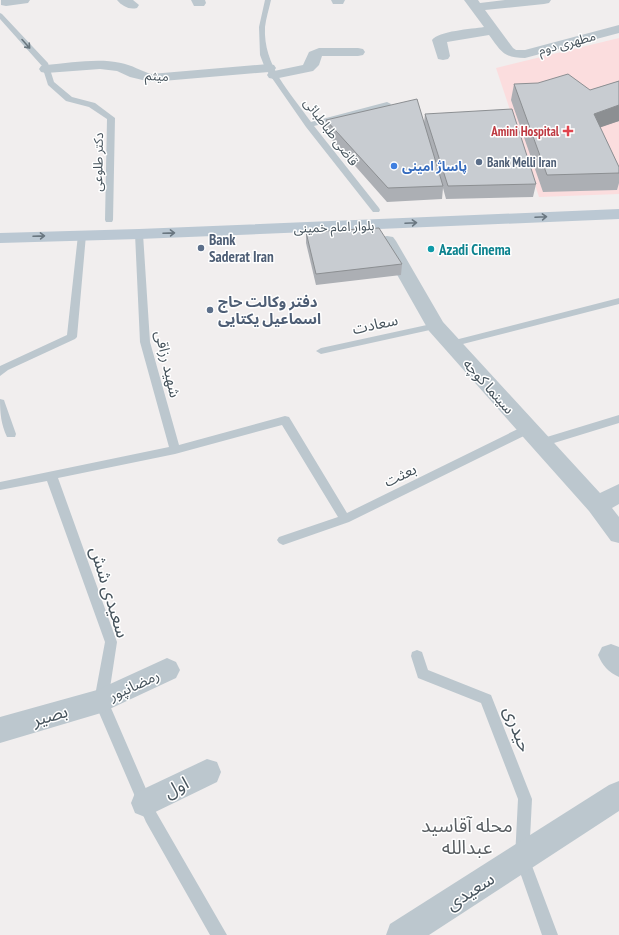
<svg xmlns="http://www.w3.org/2000/svg" width="619" height="935" font-family="'PT Sans Narrow','Noto Sans Arabic',sans-serif">
	<rect width="100%" height="100%" fill="#f1eeee"/>
	<!-- medical -->
	<polygon fill="#fbddde" points="619,38 619,194 539,197 496,68"/>
	<g fill="none" stroke-linecap="round" stroke-linejoin="round">
		<!-- lane -->
		<g fill="#bcc7ce" fill-rule="evenodd">
			<path d="M265,0H271C269,9 266,18 265,27C263,66 290,92 311,122L387,102L391,104L390,106L314,126L379,208L380,210L379,212H373L306,127L265,68L260,55L259,27Z"/>
			<polygon points="0,13 2,14 48,63 54,82 72,97 95,103 115,118 113,220 112,222 106,222 105,220 107,119 89,107 66,101 48,85 42,66 0,19"/>
			<polygon points="139,231 143,234 150,342 179,445 285,416 289,417 347,513 524,426 532,426 533,429 532,432 349,522 283,545 279,543 277,540 279,537 338,517 282,425 175,454 58,478 117,642 108,701 156,812 227,935 210,935 146,822 94,701 105,642 47,481 0,490 0,482 169,447 140,342 135,234"/>
			<polygon points="82,232 86,235 77,337 75,339 8,370 0,376 0,366 67,335 78,235"/>
			<polygon points="619,298 619,304 451,347 446,344 451,341"/>
			<polygon points="436,323 441,326 439,328 321,354 316,351 321,348"/>
			<path d="M0,399L4,400L5,403L16,434L15,437H7C1,424 0,413 0,399Z"/>
			<polygon points="619,415 619,423 541,447 537,446 536,443 537,440"/>
			<polygon points="417,650 422,652 428,670 491,695 532,799 529,858 558,935 542,935 515,858 518,799 481,703 418,678 411,656 412,652"/>
		</g>
		<!-- street -->
		<g fill="#bcc7ce" fill-rule="evenodd">
			<polygon points="1,0 30,0 28,3 6,6 1,5"/>
			<path d="M117,0H133L139,5L137,8C129,10 122,6 117,0Z"/>
			<polygon points="191,0 205,0 206,3 204,6 194,6"/>
			<polygon points="331,0 345,0 343,4 333,4"/>
			<path d="M464,0H478L480,3L505,0H551L549,3L544,4L485,10L513,48L516,50H525L619,25V33L525,58C503,58 501,51 489,35L447,42L450,56L448,59L443,60L438,59L432,40C438,31 472,29 484,27Z"/>
			<path d="M319,48H358L363,49L365,52L363,55L358,56H322L319,65L313,71L274,79L269,78L267,75L269,72L151,82L130,77L117,71L100,69L46,73L41,72L39,69L41,66L46,65C71,63 97,58 121,63C132,65 141,71 151,74L269,64L274,65L276,68L274,71L303,65L309,52Z"/>
			<polygon points="387,236 393,237 396,241 443,322 600,493 619,484 619,504 612,508 619,517 619,543 611,541 589,511 429,331 378,241 381,237"/>
			<path d="M611,644L619,647V677C608,672 603,666 598,655L602,647Z"/>
			<polygon points="167,658 176,662 180,670 176,678 101,713 0,743 0,717 97,690"/>
			<polygon points="207,759 217,762 221,772 217,782 145,817 135,813 131,803 135,793"/>
			<polygon points="619,781 619,811 429,935 386,935 390,924 609,785"/>
		</g>
		<!-- secondary -->
		<polygon fill="#bbc8d3" fill-rule="evenodd" points="619,209 619,219 139,239 0,243 0,233 139,229"/>
	</g>
	<!-- wall -->
	<g fill="#acafb4">
		<polygon points="619,81 619,121 600,127 619,167 619,183 617,190 543,192 511,100 514,84 590,90"/>
		<polygon points="425,114 536,184 533,197 446,199 443,188 442,199 387,202 326,133 326,120 424,123"/>
		<polygon points="306,232 402,264 401,275 316,285 306,243"/>
	</g>
	<!-- shaded-wall -->
	<polygon fill="#8c8f92" points="619,105 619,121 590,131 594,114"/>
	<!-- building -->
	<g fill="#c8ccd1" stroke="#8c8f92">
		<polygon points="568,74 590,90 619,81 619,105 594,114 619,167 619,173 547,175 514,84 538,83"/>
		<polygon points="417,99 443,186 388,188 326,120"/>
		<polygon points="512,109 536,184 448,186 425,114"/>
		<polygon points="379,228 402,264 316,274 306,232"/>
	</g>
	<!-- one-way arrows -->
	<defs><path id="oneway-shaft" d="M-6 0H5M1.5-3L5.5 0L1.5 3" fill="none" stroke-width="1.6" stroke-linecap="round" stroke-linejoin="round"/></defs>
	<use stroke="#69767e" href="#oneway-shaft" transform="translate(26 44) rotate(48)"/>
	<g stroke="#697680">
		<use href="#oneway-shaft" transform="translate(541 217) rotate(-3)"/>
		<use href="#oneway-shaft" transform="translate(411 223) rotate(-3)"/>
		<use href="#oneway-shaft" transform="translate(169 233) rotate(-2)"/>
		<use href="#oneway-shaft" transform="translate(39 236) rotate(-2)"/>
	</g>
	<!-- markers -->
	<path fill="#e0444e" stroke="#fff" stroke-width="1.5" d="M566 125h4v4h4v4h-4v4h-4v-4h-4v-4h4z"/>
	<g fill="#5c6f8a" stroke="#fff" stroke-width="1.5">
		<circle cx="479" cy="162" r="4"/>
		<circle cx="201" cy="248" r="4"/>
		<circle cx="210" cy="310" r="4"/>
	</g>
	<circle fill="#3f7fe0" stroke="#fff" stroke-width="1.5" cx="394" cy="166" r="4"/>
	<circle fill="#0f9aa8" stroke="#fff" stroke-width="1.5" cx="431" cy="249" r="4"/>
	<g text-anchor="middle" dominant-baseline="central" stroke-width="3" stroke-linejoin="round" paint-order="stroke">
		<!-- far-street labels -->
		<g font-size="13" fill="#46535c" stroke="#fff">
			<text transform="translate(567 43) rotate(-15)">مطهری دوم</text>
			<text transform="translate(157 76) rotate(3)">میثم</text>
			<text transform="translate(331 132) rotate(53)">قاضی طباطبائی</text>
			<text transform="translate(98 162) rotate(-89)">دکتر طلوعی</text>
			<text transform="translate(334 227) rotate(-2)">بلوار امام خمینی</text>
		</g>
		<!-- far-health labels -->
		<g font-size="13" font-weight="bold" fill="#be3a42" stroke="#fff" text-anchor="end">
			<text x="559" y="131">Amini Hospital</text>
		</g>
		<!-- far-service labels -->
		<g font-size="13" font-weight="bold" fill="#4e5e75" stroke="#fff" text-anchor="start">
			<text x="487" y="162">Bank Melli Iran</text>
		</g>
		<!-- far-shop labels -->
		<g font-size="13" font-weight="bold" fill="#366cbe" stroke="#fff" text-anchor="start">
			<text x="402" y="166">پاساژ امینی</text>
		</g>
		<!-- service labels -->
		<g font-size="15" font-weight="bold" fill="#4e5e75" stroke="#fff" text-anchor="start">
			<text x="209" y="239">Bank<tspan x="209" dy="17">Saderat Iran</tspan></text>
			<text x="218" y="301">دفتر وکالت حاج<tspan x="218" dy="17">اسماعیل یکتایی</tspan></text>
		</g>
		<!-- culture labels -->
		<g font-size="15" font-weight="bold" fill="#0d838f" stroke="#fff" text-anchor="start">
			<text x="439" y="249">Azadi Cinema</text>
		</g>
		<!-- street labels -->
		<g font-size="15" fill="#46535c" stroke="#fff">
			<text transform="translate(375 324) rotate(-12)">سعادت</text>
			<text transform="translate(168 364) rotate(77)">شهید رزاقی</text>
			<text transform="translate(489 386) rotate(48)">سینما کوچه</text>
			<text transform="translate(400 475) rotate(-26)">بعثت</text>
			<text transform="translate(134 685) rotate(-25)">رمضانپور</text>
		</g>
		<!-- near-street labels -->
		<g font-size="18" fill="#46535c" stroke="#fff">
			<text transform="translate(110 592) rotate(73)">سعیدی شش</text>
			<text transform="translate(50 715) rotate(-16)">بصیر</text>
			<text transform="translate(518 729) rotate(69)">حیدری</text>
			<text transform="translate(176 787) rotate(-27)">اول</text>
			<text transform="translate(470 891) rotate(-33)">سعیدی</text>
		</g>
		<!-- near-neighbourhood labels -->
		<g font-size="19" fill="#5a5f63" stroke="#fff">
			<text x="467" y="825">محله آقاسید<tspan x="467" dy="22">عبدالله</tspan></text>
		</g>
	</g>
</svg>
